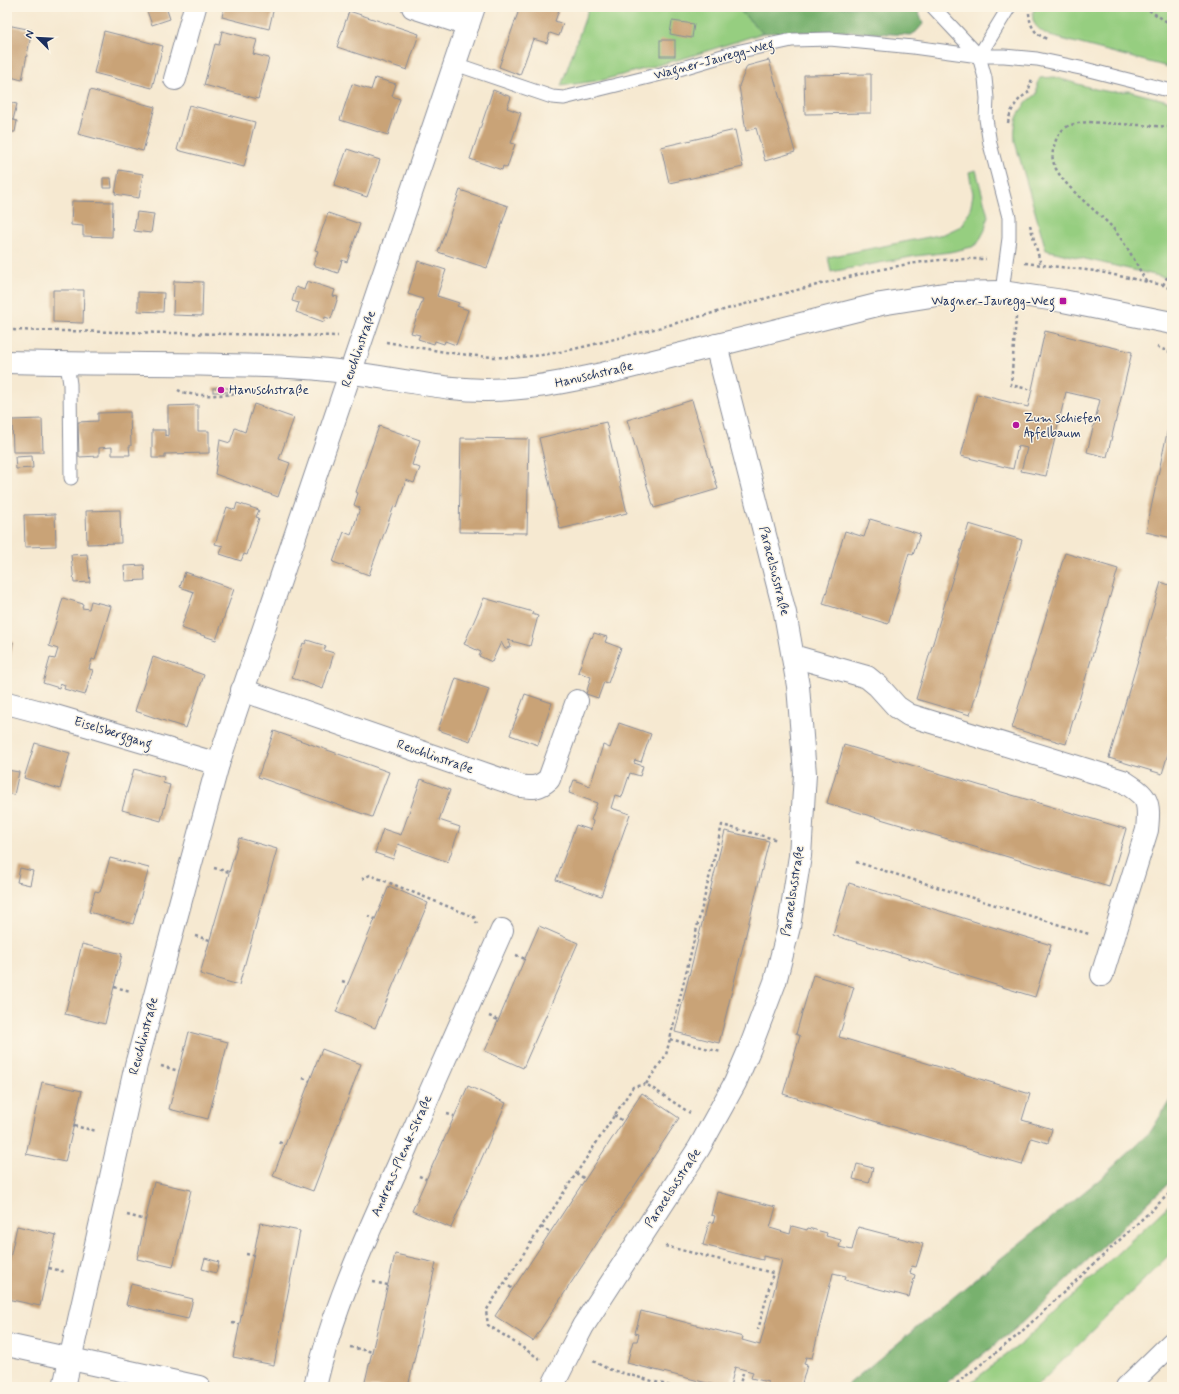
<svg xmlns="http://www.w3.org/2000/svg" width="1179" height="1394" font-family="Mynerve,sans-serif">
	<rect width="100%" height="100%" fill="#fcf5e5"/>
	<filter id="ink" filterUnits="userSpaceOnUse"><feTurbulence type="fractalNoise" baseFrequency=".025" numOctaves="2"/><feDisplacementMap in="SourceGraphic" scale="8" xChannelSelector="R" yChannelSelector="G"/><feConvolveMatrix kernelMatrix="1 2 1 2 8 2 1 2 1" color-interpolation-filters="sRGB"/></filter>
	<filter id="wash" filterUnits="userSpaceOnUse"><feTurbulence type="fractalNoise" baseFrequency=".012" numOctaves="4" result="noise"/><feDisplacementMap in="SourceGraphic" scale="16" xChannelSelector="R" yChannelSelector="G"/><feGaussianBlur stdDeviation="0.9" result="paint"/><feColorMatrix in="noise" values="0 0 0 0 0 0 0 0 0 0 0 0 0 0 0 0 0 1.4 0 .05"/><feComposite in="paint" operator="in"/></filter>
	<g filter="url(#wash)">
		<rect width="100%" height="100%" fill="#f6e9d1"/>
		<!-- green -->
		<g fill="#96ce80" stroke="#587e6f">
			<polygon points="589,7 736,7 763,33 688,57 603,80 561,86"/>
			<path d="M1035,7H1172V68L1050,36C1038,30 1028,22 1035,7Z"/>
			<path d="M1054,77L1095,89L1111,92L1129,91L1172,102V279L1046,250L1015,142C1013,120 1019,107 1037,94V84L1040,78Z"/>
			<polygon points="976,170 988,216 985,230 978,243 972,247 950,252 916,256 831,272 828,257 944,234 961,226 970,211 973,194 969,172"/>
			<polygon points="1172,1202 1172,1252 1036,1387 965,1387 1022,1343"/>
		</g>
		<!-- forest -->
		<g fill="#78b16e" stroke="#4a7066">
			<polygon points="736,7 915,7 918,10 923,24 916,32 911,35 837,31 763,33"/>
			<polygon points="1172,1097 1172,1180 1015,1329 941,1387 845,1387 985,1271 1099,1180 1151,1131"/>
		</g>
		<g id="blocks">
			<!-- building -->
			<g fill="#c9a377">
				<polygon points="160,7 166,7 170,19 152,25 147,11"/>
				<polygon points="224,7 274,7 269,29 222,17"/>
				<polygon points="520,7 560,7 555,21 563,24 559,36 550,33 547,43 533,39 520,75 499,67"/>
				<polygon points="349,11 419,34 407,70 337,47"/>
				<polygon points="672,21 694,24 692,38 670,34"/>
				<polygon points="7,25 32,30 22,80 7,76"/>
				<polygon points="104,31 163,46 152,88 94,73"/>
				<polygon points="222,31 257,40 253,54 269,58 258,99 204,85 215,44 219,45"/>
				<rect x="660" y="40" width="15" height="16"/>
				<polygon points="769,60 795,152 765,161 756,128 746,131 739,86 747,66"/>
				<polygon points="871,74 871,113 805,114 804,75"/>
				<polygon points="375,78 396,84 392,96 400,99 388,135 340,120 352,84 371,90"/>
				<polygon points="90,90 155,107 143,151 78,134"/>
				<polygon points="493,90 511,97 507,108 521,113 511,143 515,144 507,168 503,166 502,170 470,159"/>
				<polygon points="7,102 17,104 13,120 17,121 15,132 11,132 10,138 7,138"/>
				<polygon points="189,105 255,122 244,167 177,150"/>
				<polygon points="735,130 743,167 669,183 661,147"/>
				<polygon points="347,149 380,160 367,197 334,186"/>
				<polygon points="119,170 143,174 139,198 115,194"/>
				<polygon points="103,178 111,178 112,188 103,188"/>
				<polygon points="460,190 508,206 487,268 438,252"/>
				<polygon points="72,201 113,202 112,237 83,236 83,226 71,225"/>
				<polygon points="137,212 154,214 151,233 134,231"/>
				<polygon points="328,213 360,224 347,262 342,260 338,273 313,265 318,251 315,250"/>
				<polygon points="418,261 446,270 437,296 459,303 457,306 468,310 456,345 445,341 444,344 435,341 434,344 418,339 420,335 411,333 423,299 408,294"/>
				<polygon points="174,281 203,282 202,316 173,315"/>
				<polygon points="307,281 335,290 333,296 338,297 331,319 325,317 324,322 296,312 299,303 292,301 296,287 304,290"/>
				<polygon points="53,290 84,290 83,323 53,322"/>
				<polygon points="138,292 164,293 163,312 138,311"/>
				<polygon points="1045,331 1132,352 1107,457 1087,452 1100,400 1066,392 1046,476 1021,471 1027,448 1018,446 1013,469 961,456 977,394 1028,407"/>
				<rect x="213" y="388" width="16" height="4"/>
				<polygon points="692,400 718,489 654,508 627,420"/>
				<polygon points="254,404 294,418 279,459 290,463 278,497 215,474 220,440 230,443 235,428 245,432"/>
				<polygon points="198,405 198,431 209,431 209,453 165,454 165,458 152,458 152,430 165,430 165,435 168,436 168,406"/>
				<polygon points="130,412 131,446 129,446 130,455 112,455 112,447 99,448 99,456 79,457 78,422 98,421 98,413"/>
				<polygon points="1171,414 1172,414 1172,538 1146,532"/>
				<polygon points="42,419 43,452 13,452 12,420"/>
				<polygon points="606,422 627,513 560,529 539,438"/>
				<polygon points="379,426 420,440 412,465 420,468 414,483 406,480 397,507 394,506 369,575 333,562 344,532 351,535 360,508 354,505 358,493 356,492"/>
				<polygon points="461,438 529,439 527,533 459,532"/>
				<polygon points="32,456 33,468 16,469 15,457"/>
				<polygon points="237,503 259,510 256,517 259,518 247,555 244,554 241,561 220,554 223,546 215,544 227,507 235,510"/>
				<polygon points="120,510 121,543 87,544 86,511"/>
				<polygon points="55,514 56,546 25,547 24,515"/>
				<polygon points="870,519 920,534 913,555 909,553 888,624 823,604 845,531 864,537"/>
				<polygon points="969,524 1022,540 970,715 916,699"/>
				<polygon points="1065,553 1118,569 1066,744 1012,728"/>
				<polygon points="87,554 90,582 74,583 71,555"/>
				<polygon points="144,565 145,580 125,581 124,566"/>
				<polygon points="185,572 234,589 216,640 181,628 194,592 180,587"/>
				<polygon points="1161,582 1172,586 1172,740 1162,774 1109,758"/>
				<polygon points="63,598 83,604 82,608 89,609 91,601 111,606 95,660 92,659 89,669 93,670 85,695 64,689 65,685 60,683 59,688 43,683 50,658 55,659 58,649 49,646"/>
				<polygon points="484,598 533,612 532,614 538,616 530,646 508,640 511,646 505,649 501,642 492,662 479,656 481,652 464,644"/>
				<polygon points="594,633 607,637 605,642 621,648 608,683 604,682 598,698 586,694 591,677 578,672 591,637 592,638"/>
				<polygon points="307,640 326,646 324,650 334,653 323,689 292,678 303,643 305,644"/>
				<polygon points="7,641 13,642 8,671 7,671"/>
				<polygon points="153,657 204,675 186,728 135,711"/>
				<polygon points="456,678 489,689 470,741 438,730"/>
				<polygon points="525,694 552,703 538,745 510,735"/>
				<polygon points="619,723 651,734 641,762 635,760 634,763 643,766 640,776 630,773 622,797 615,795 611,808 630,814 601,896 556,880 576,825 591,830 593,821 591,820 597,803 569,793 574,780 590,786 603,745 610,748"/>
				<polygon points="274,731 389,772 372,817 258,777"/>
				<polygon points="35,743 70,753 60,789 24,778"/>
				<polygon points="844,745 1126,829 1109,887 827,803"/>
				<polygon points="134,769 164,777 163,783 170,785 161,821 122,810"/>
				<polygon points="7,770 19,772 14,795 7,793"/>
				<polygon points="421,779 450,790 439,820 460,827 448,862 398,844 393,859 375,853 383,829 401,835"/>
				<polygon points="725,831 769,841 719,1043 675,1032"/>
				<polygon points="239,838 277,849 239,985 200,974"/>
				<polygon points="110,858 149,868 133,924 89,912 95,891 100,892"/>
				<polygon points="20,868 33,871 30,885 17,882"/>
				<polygon points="849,883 1051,945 1035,997 833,935"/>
				<polygon points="389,886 428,903 375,1028 336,1012"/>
				<polygon points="539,926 578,943 523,1068 485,1051"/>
				<polygon points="82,944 122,954 105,1024 65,1014"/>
				<polygon points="813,975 854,987 839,1037 1030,1094 1022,1120 1052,1129 1048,1143 1031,1138 1022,1165 783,1094 800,1036 796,1034"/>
				<polygon points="189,1032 228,1042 208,1119 169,1109"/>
				<polygon points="322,1049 361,1064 313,1191 273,1176"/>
				<polygon points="42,1082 82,1091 65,1162 26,1154"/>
				<polygon points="468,1086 506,1103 451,1228 412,1211"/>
				<polygon points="642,1093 679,1118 533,1341 495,1316"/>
				<polygon points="857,1164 873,1168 869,1183 853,1179"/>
				<polygon points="154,1182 191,1190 173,1267 137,1259"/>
				<polygon points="717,1192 776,1207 770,1228 790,1234 792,1226 807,1230 808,1228 827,1233 826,1236 841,1240 839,1247 852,1250 858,1227 923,1244 916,1267 912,1266 910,1273 915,1275 909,1297 845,1280 846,1276 833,1273 812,1358 806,1357 804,1364 807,1365 801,1387 777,1387 767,1384 768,1382 751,1378 753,1372 735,1367 730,1387 723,1387 627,1363 633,1341 637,1341 639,1334 635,1333 641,1311 743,1337 742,1340 760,1345 782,1260 763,1256 763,1260 703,1245 709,1222 713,1223 715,1216 711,1215"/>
				<polygon points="260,1223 300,1231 274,1365 233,1357"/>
				<polygon points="17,1226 56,1235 40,1306 7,1299 7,1272"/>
				<polygon points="395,1254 436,1263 408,1387 367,1387 364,1386"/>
				<polygon points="205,1258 219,1262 216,1273 202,1269"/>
				<polygon points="131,1284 193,1299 188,1319 126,1305"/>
			</g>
		</g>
	</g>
	<g filter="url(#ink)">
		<use href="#blocks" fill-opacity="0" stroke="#888c98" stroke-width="1"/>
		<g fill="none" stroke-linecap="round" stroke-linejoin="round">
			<defs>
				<g id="lane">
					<polyline points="933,7 979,56 985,78 987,98 986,119 990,144 1009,217 1009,238 1002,292"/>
					<polyline points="1009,7 979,56 1004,56 1037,59 1085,69 1172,91"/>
					<polyline points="455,64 552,97 564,98 669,72 736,52 792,40 830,39 913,47 979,56"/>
					<polyline points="67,364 70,384 71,478"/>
				</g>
				<g id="street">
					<polyline points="413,7 468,25"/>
					<polyline points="175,79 195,7"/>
					<path d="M793,656L867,677L878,686L897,707L909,715L1123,781C1148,797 1150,800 1147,830L1102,975"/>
					<path d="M242,690L520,786C533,788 539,788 549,779L577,701"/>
					<polyline points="7,703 52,715 218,764"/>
					<polyline points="7,1345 199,1387"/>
					<polyline points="64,1387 136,1065 218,764 474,7"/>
					<path d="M315,1387C332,1310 366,1237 398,1166C432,1087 467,1009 502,930"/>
					<polyline points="552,1387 571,1349 583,1326 699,1148 735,1083 750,1048 775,982 789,927 800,856 805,774 798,686 785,613 716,345"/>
				</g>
				<path id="secondary" d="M7,362C106,365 206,362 306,368C355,371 403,382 452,388C503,394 552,385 602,374L881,304L950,293L1002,292L1063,301L1172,323"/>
				<polyline id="highway" points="1127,1387 1172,1343"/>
			</defs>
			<!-- lane casing -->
			<use href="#lane" stroke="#888c98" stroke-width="15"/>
			<!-- street casing -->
			<use href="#street" stroke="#888c98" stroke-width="24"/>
			<!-- secondary casing -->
			<use href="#secondary" stroke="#888c98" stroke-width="24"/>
			<!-- highway casing -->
			<use href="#highway" stroke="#888c98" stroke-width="24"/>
			<!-- path -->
			<g stroke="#888c98" stroke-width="2.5" stroke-dasharray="3 3" stroke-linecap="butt">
				<polyline points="1144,7 1172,25"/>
				<polyline points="1167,7 1172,10"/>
				<path d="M1029,13C1030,26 1034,34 1047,39"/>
				<path d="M1008,123C1010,110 1017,99 1028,93L1032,78"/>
				<polyline points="1030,225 1041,265"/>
				<polyline points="1025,263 1095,271 1163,285 1172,289"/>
				<path d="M1146,282C1136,262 1126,244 1112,227C1096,210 1061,185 1054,164C1051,157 1053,148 1056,140C1061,126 1073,123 1088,122L1172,127"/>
				<polyline points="1163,285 1172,268"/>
				<polyline points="1016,317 1011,385 1032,390"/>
				<polyline points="7,330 338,336"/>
				<path d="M386,342C435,350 483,361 533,356C563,353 594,344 623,337C688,321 752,301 817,285C849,277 882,268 916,263C939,259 963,259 986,259"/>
				<polyline points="1157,347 1172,353"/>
				<path d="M178,390C194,399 235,394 254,392"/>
				<polyline points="856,862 1089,934"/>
				<polyline points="214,868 229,872"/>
				<polyline points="362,879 370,875 474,917 477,924"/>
				<polyline points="368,916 375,919"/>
				<polyline points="195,936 210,940"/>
				<polyline points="516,955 525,959"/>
				<polyline points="342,981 348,983"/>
				<polyline points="114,987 131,991"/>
				<polyline points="489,1016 498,1020"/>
				<polyline points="670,1039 721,1052"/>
				<polyline points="161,1066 179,1071"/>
				<polyline points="303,1078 310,1081"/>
				<polyline points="646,1084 666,1055 722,825 778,840"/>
				<polyline points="447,1114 454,1116"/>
				<polyline points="614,1115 623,1121"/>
				<polyline points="74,1126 97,1131"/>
				<polyline points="279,1142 285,1145"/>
				<polyline points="576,1173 585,1179"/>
				<polyline points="419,1176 426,1179"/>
				<polyline points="127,1215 146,1220"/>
				<polyline points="541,1227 550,1232"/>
				<polyline points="665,1246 773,1273 758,1330"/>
				<polyline points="246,1254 253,1255"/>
				<polyline points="49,1268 66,1272"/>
				<polyline points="373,1282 388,1285"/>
				<polyline points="504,1283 513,1289"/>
				<polyline points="232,1323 239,1324"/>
				<polyline points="350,1347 373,1352"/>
				<polyline points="540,1359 488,1325 486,1311 633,1087 646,1084 690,1113"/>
				<polyline points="593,1361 608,1369 674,1387"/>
				<polyline points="739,1387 743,1373"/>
				<polyline points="952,1387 1017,1336 1172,1191"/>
			</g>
			<!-- lane -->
			<use href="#lane" stroke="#fff" stroke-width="13"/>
			<!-- street -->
			<use href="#street" stroke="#fff" stroke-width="22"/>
			<!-- secondary -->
			<use href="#secondary" stroke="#fff" stroke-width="22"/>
			<!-- highway -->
			<use href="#highway" stroke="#fff" stroke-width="22"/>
		</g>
	</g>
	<!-- markers -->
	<g fill="#b5179e" stroke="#fcf5e5" stroke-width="1.5">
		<rect x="1059" y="297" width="8" height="8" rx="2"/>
		<circle cx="221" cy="390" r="4"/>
		<circle cx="1016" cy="425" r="4"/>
	</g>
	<g text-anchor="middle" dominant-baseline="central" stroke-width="3" stroke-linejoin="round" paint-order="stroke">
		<!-- street labels -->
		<g font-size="13" fill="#1b2f5e" stroke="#fcf5e5">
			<text transform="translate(714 60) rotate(-15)">Wagner-Jauregg-Weg</text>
			<text transform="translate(359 349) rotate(-71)">Reuchlinstraße</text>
			<text transform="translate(594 375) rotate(-13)">Hanuschstraße</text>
			<text transform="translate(774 571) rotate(76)">Paracelsusstraße</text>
			<text transform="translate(113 733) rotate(17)">Eiselsberggang</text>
			<text transform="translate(435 757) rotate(19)">Reuchlinstraße</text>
			<text transform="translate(793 891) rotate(-81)">Paracelsusstraße</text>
			<text transform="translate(144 1036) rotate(-75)">Reuchlinstraße</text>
			<text transform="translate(402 1156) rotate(-66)">Andreas-Plenk-Straße</text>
			<text transform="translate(673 1188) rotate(-57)">Paracelsusstraße</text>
		</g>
		<!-- poi labels -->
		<g font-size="13" fill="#1b2f5e" stroke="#fcf5e5" text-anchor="start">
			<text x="1055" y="301" text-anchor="end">Wagner-Jauregg-Weg</text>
			<text x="229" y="390">Hanuschstraße</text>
			<text x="1024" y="418">Zum schiefen<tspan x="1024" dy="15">Apfelbaum</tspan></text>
		</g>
	</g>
	<!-- margin -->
	<rect width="1179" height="1394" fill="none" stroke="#fcf5e5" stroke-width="24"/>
	<!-- north arrow -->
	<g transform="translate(38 38) rotate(294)" stroke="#fcf5e5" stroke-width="3" paint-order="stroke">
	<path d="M0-3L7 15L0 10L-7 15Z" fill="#1b2f5e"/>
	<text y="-6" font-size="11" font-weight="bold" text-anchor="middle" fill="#1b2f5e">N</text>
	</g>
</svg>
